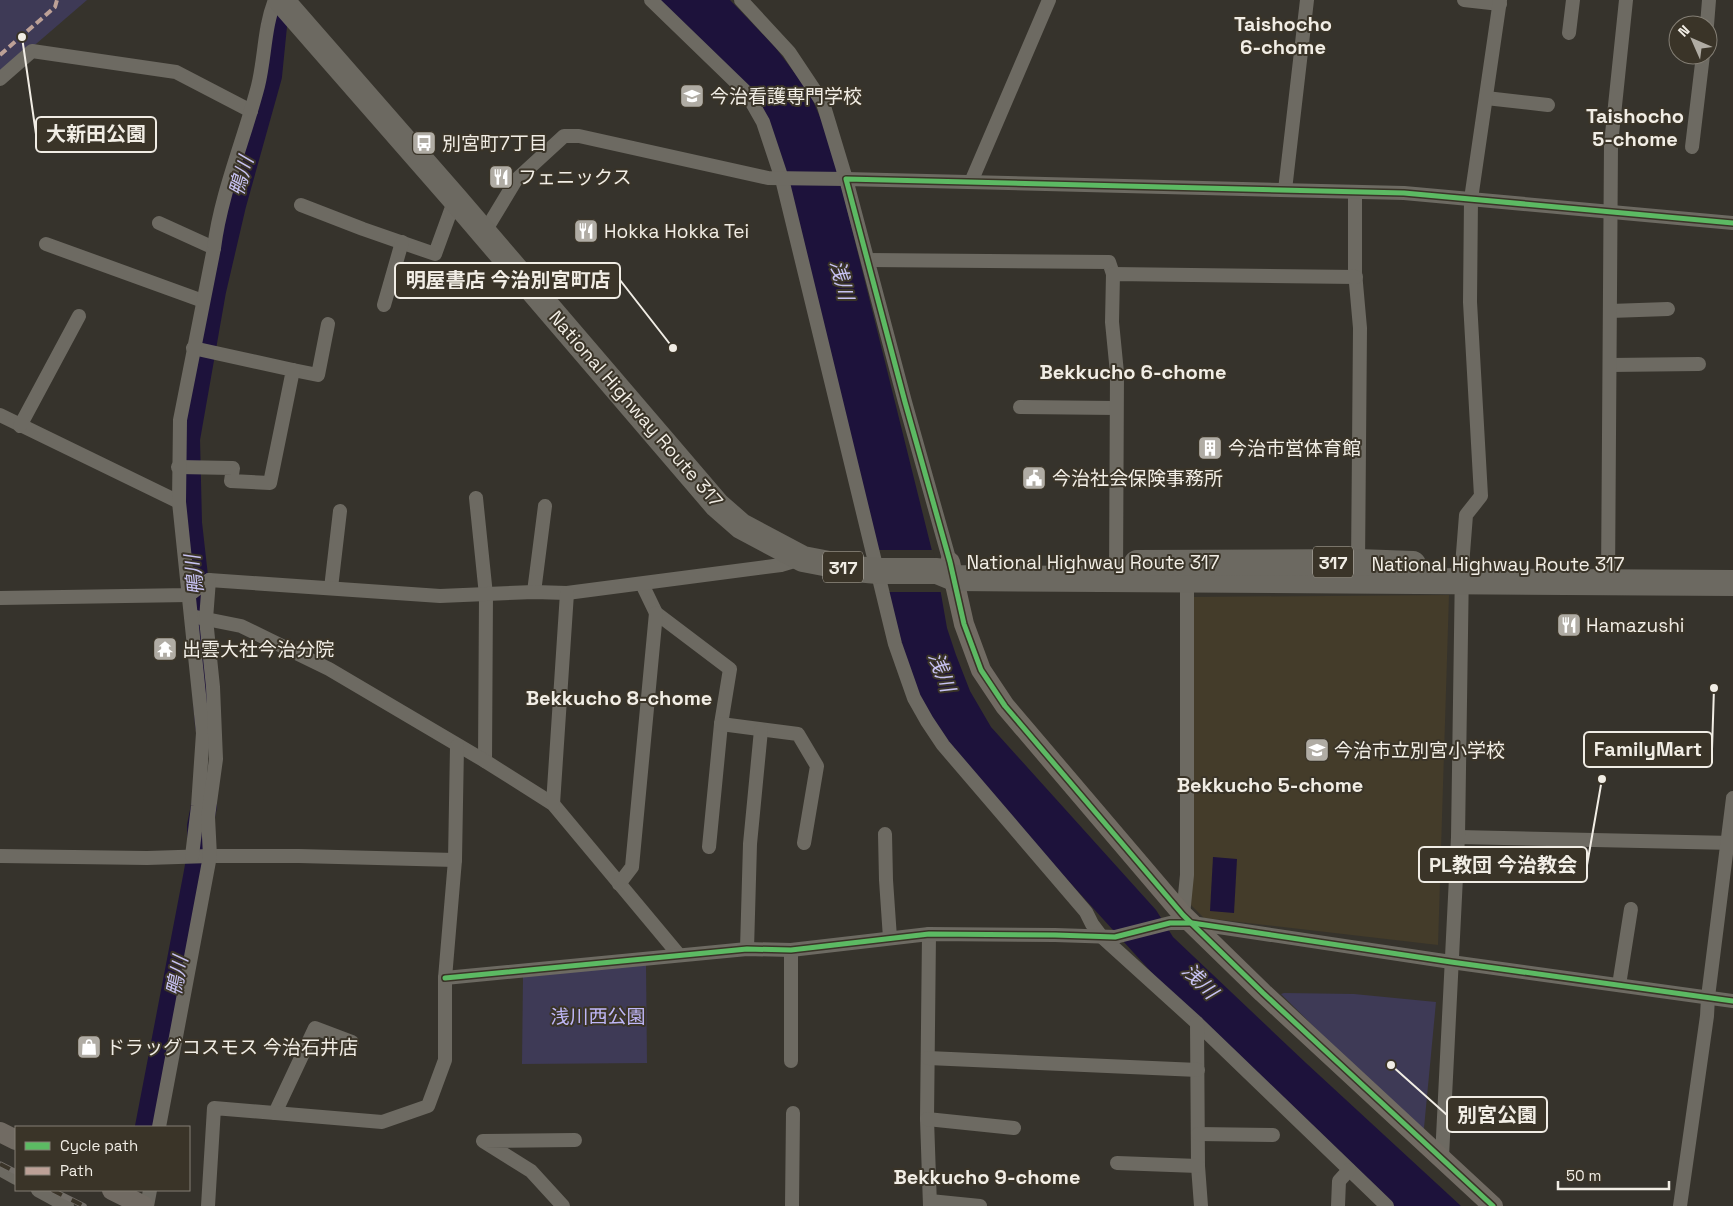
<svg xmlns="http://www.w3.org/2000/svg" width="1733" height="1206" font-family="'Space Grotesk','Noto Sans JP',sans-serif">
	<rect width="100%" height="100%" fill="#36332c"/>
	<!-- built -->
	<polygon fill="#443c2a" points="1449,595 1438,945 1204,918 1190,904 1191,597"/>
	<!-- green -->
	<g fill="#3e3a56">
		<polygon points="0,0 87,0 0,75"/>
		<polygon points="646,963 647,1063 522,1064 523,976"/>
		<polygon points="1284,993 1354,994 1436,1002 1424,1128 1419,1131 1281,994"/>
	</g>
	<!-- water -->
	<g fill="#1d123b">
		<polygon points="657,0 730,0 775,47 809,92 827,133 836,165 937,571 947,628 956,655 970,691 991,727 1156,910 1173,937 1306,1063 1461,1206 1394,1206 1173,996 1043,853 944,736 922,703 903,648 764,112"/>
		<polygon points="1213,857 1237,859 1234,913 1210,911"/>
	</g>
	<!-- pier -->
	<polygon fill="#36332c" points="878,550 933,550 942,592 888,592"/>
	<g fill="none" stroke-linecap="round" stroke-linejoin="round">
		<!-- river -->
		<g stroke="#1d123b" stroke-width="26">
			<polyline points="208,725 200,621 189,523 187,439 213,291 233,205 269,76 274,26"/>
			<polyline points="148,1127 196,877 201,849 200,826 204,806"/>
		</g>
		<!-- street -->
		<g stroke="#6d6a62" stroke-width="14">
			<polyline points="651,0 746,92 763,122 782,179 895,644 914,698 927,721 943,745 1086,912 1092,924 1101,936 1197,1023 1387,1206"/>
			<polyline points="1464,0 1500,4"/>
			<polyline points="1707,25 1709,0"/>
			<polyline points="1569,33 1573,0"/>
			<polyline points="0,79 32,51 176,72 251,111"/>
			<polyline points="1486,98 1548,105"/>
			<polyline points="1692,147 1703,55"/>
			<polyline points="971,182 1049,0"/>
			<polyline points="1285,190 1307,0"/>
			<polyline points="1355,192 1355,272 1360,328 1358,566"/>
			<polyline points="301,205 363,229 435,254 455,199"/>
			<polyline points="159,223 214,248"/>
			<polyline points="484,233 516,180 564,136 579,136 768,178 846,179 823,103 789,52 741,0"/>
			<polyline points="46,244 203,301"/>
			<polyline points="868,260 1109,262 1113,274"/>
			<polyline points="384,305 402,242"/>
			<polyline points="1610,311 1668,309"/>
			<polyline points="1610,365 1699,364"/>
			<polyline points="293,370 318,375 328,324"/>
			<polyline points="1020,407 1116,408"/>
			<polyline points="0,415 179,502"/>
			<polyline points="20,426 79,316"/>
			<polyline points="178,467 233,468 231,481 270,483 293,370 193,348"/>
			<polyline points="476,498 486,595 485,761"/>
			<polyline points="950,562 905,402 846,179 1404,193 1733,223"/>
			<polyline points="1116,580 1117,373 1112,322 1113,274 1356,277"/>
			<polyline points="1608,582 1611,144 1626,0"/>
			<polyline points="642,584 656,613 730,669 721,724 709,847"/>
			<polyline points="331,588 340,511"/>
			<polyline points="534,592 545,506"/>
			<polyline points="0,598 189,595 209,580 440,596 534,592 567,593 781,565 801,559"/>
			<polyline points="191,616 241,626 329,669 485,761 553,804 679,955"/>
			<polyline points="721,724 798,734 817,766 804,843"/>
			<polyline points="553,804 567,593"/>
			<polyline points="885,834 886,880 890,938"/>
			<polyline points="1458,837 1733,843"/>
			<polyline points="0,856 147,858 210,856 299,856 455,860"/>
			<path d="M192,856L198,806L203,733L179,502L180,420L214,248C221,193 244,140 258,86C265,58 264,27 275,0"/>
			<polyline points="619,884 632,867 656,613"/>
			<polyline points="1183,915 1187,875 1187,576"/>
			<polyline points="929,934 927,1119 930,1206"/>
			<polyline points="747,949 750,844 761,730"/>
			<polyline points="791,950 791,1061"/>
			<polyline points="445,978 747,949 791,950 929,934 1055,935 1115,937 1170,923 1192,923 1451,962 1733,1001"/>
			<polyline points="1619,985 1631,909"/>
			<polyline points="1197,1023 1198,1166 1201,1206"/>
			<polyline points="928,1058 1198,1070"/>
			<polyline points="275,1113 315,1028 352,1042"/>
			<polyline points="927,1119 1014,1128"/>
			<polyline points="159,1127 210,856 208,817 216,759 213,687 206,619 209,580"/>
			<polyline points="1198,1134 1273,1135"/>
			<polyline points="1442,1157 1458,837 1462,566 1466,515 1481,496 1470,302 1471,199 1500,0"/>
			<polyline points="1117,1163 1198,1166"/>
			<polyline points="0,1169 16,1178"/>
			<polyline points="38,1190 67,1206"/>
			<polyline points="930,1201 980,1206"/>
			<polyline points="147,1206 150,1190"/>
			<polyline points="208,1206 214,1108 382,1122 428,1106 445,1060 445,978 455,860 457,746"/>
			<polyline points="563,1206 531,1171 483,1141 575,1140"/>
			<polyline points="792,1206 793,1113"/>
			<polyline points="1338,1206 1339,1181 1349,1170"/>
			<polyline points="1680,1206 1707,1016 1708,997 1733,798"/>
		</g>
		<!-- secondary -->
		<g stroke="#716b63" stroke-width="20">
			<polyline points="950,562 964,624 981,670 1005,706 1183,915 1263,993 1493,1206"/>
			<polyline points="0,1132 16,1140"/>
			<polyline points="112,1190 144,1206"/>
		</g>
		<!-- highway -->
		<g stroke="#6c6961" stroke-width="26">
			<polyline points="281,0 455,199 717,505 741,526 803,559 855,569 878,571 937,571 954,578 1733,583"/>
			<polyline points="1137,563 1358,562 1413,564"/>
		</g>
		<defs>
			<g id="rail">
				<polyline points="0,1164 16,1172"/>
				<polyline points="52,1190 84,1206"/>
			</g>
		</defs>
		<!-- rail casing -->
		<use href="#rail" stroke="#726e68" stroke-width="5.5"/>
		<!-- rail -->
		<use href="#rail" stroke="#3a3428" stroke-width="4" stroke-dasharray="11" stroke-linecap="butt"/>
		<!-- quiet -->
		<polyline stroke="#bda197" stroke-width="4" stroke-dasharray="8 4" stroke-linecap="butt" points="0,55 55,7 57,0"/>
		<defs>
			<g id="cycleway">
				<polyline points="445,978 747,949 791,950 929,934 1055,935 1115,937 1170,923 1192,923 1451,962 1733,1001"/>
				<polyline points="1493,1206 1263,993 1183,915 1005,706 981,670 964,624 950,562 905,402 846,179 1404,193 1733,223"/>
			</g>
		</defs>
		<!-- cycleway casing -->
		<use href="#cycleway" stroke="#3a3428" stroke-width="8"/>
		<!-- cycleway -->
		<use href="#cycleway" stroke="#5cba63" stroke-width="5"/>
	</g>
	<!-- icons -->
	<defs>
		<symbol id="university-square" viewBox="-11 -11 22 22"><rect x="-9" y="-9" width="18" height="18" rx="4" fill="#b0aca4" stroke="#3a3428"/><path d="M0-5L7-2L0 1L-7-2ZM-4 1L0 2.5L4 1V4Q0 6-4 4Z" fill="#fff"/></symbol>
		<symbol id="bus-square" viewBox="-11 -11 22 22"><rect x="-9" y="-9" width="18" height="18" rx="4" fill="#b0aca4" stroke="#3a3428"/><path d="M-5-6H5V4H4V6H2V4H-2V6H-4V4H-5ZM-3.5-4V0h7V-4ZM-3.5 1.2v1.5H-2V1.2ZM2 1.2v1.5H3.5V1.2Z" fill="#fff"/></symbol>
		<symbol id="restaurant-square" viewBox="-11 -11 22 22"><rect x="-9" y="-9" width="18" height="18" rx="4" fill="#b0aca4" stroke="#3a3428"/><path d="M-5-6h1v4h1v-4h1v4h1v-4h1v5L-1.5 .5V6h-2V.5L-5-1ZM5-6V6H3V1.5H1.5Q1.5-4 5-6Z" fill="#fff"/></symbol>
		<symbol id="building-square" viewBox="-11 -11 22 22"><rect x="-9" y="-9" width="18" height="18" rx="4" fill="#b0aca4" stroke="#3a3428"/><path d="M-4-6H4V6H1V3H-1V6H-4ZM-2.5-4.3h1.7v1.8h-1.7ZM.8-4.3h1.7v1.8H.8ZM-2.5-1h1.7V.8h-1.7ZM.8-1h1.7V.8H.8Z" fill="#fff"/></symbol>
		<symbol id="civic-square" viewBox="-11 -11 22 22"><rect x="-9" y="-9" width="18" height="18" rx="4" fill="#b0aca4" stroke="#3a3428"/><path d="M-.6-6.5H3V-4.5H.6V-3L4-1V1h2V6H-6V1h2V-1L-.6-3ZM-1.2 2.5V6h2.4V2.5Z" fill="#fff"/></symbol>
		<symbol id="temple-square" viewBox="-11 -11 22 22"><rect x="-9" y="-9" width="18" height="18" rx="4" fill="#b0aca4" stroke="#3a3428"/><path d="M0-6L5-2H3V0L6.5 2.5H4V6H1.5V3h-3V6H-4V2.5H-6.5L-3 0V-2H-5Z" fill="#fff"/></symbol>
		<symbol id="school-square" viewBox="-11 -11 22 22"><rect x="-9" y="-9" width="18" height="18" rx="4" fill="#b0aca4" stroke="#3a3428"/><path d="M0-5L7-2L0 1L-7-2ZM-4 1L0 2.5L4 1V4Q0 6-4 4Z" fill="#fff"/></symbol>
		<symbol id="shop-square" viewBox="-11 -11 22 22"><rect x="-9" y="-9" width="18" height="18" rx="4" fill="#b0aca4" stroke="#3a3428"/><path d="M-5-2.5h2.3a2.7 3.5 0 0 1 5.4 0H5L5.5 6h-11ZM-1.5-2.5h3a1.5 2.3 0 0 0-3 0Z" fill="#fff"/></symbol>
	</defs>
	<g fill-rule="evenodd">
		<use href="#university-square" x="678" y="82" width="28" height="28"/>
		<use href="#bus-square" x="410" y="129" width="28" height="28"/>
		<use href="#restaurant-square" x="487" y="163" width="28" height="28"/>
		<use href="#restaurant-square" x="572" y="217" width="28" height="28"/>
		<use href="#building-square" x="1196" y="434" width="28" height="28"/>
		<use href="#civic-square" x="1020" y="464" width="28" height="28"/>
		<use href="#restaurant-square" x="1555" y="611" width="28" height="28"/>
		<use href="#temple-square" x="151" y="635" width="28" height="28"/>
		<use href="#school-square" x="1303" y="736" width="28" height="28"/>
		<use href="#shop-square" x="75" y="1033" width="28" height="28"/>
	</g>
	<g text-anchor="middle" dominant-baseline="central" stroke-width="4" stroke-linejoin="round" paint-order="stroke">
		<!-- shield labels -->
		<g fill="#3a3428" stroke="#bab6ac" stroke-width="1">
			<rect x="1313" y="546.5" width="40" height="31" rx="4"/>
			<rect x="823" y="551.5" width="40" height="31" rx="4"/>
		</g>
		<g font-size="18" font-weight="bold" fill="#f1ede5">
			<text x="1333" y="562">317</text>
			<text x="843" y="567">317</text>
		</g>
		<!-- poi labels -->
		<g font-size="19" fill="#f1ede5" stroke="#3a3428" text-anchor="start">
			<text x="710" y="96">今治看護専門学校</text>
			<text x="442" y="143">別宮町7丁目</text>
			<text x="518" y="177">フェニックス</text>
			<text x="604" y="231">Hokka Hokka Tei</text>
			<text x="1228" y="448">今治市営体育館</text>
			<text x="1052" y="478">今治社会保険事務所</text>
			<text x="1586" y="625">Hamazushi</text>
			<text x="182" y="649">出雲大社今治分院</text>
			<text x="1334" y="750">今治市立別宮小学校</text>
			<text x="106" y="1047">ドラッグコスモス 今治石井店</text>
		</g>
		<!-- street labels -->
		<g font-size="19" fill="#f1ede5" stroke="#3a3428">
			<text transform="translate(636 409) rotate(49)">National Highway Route 317</text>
			<text x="1093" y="562">National Highway Route 317</text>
			<text x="1498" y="564">National Highway Route 317</text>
		</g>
		<!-- park labels -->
		<g font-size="19" fill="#bfb7f7" stroke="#3a3428">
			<text x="598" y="1016">浅川西公園</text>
		</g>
		<!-- neighbourhood labels -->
		<g font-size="20" font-weight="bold" fill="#f1ede5" stroke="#3a3428">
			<text x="1283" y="24">Taishocho<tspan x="1283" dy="23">6-chome</tspan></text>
			<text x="1635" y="116">Taishocho<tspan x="1635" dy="23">5-chome</tspan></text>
			<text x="1133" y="372">Bekkucho 6-chome</text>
			<text x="619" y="698">Bekkucho 8-chome</text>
			<text x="1270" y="785">Bekkucho 5-chome</text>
			<text x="987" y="1177">Bekkucho 9-chome</text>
		</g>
		<!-- water labels -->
		<g font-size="20" font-style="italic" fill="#c7c2f2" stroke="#3a3428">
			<text transform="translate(241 176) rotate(-74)">鴨川</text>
			<text transform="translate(842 280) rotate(76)">浅川</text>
			<text transform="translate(194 575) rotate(-96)">鴨川</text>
			<text transform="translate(942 672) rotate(70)">浅川</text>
			<text transform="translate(177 976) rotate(-79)">鴨川</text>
			<text transform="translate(1200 981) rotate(45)">浅川</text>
		</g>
	</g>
	<!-- callouts -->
	<path fill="none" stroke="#f1ede5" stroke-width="2" d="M22 37L36 134M673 348L620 280M1714 688L1712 749M1602 779L1587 865M1391 1065L1447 1115"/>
	<g fill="#f1ede5" stroke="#3a3428" stroke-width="2">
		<circle cx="22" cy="37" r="5"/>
		<circle cx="673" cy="348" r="5"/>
		<circle cx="1714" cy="688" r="5"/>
		<circle cx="1602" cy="779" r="5"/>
		<circle cx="1391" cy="1065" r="5"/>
	</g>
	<g fill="#3a3428" stroke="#f1ede5" stroke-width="2">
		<rect x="36" y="117" width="120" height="35" rx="5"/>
		<rect x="395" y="263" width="225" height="35" rx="5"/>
		<rect x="1584" y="732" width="128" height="35" rx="5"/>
		<rect x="1419" y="847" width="168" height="35" rx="5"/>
		<rect x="1447" y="1097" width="100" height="35" rx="5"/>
	</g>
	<g font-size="20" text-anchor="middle" font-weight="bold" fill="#f1ede5">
		<text x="96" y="141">大新田公園</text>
		<text x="508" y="287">明屋書店 今治別宮町店</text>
		<text x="1648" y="756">FamilyMart</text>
		<text x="1503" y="872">PL教団 今治教会</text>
		<text x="1497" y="1122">別宮公園</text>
	</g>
	<!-- legend -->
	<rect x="15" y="1126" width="175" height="65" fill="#3a3428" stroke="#837e74"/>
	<rect x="25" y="1142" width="25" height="8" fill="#5cba63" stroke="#837e74"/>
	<text x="60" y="1151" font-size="15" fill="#f1ede5">Cycle path</text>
	<rect x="25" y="1167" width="25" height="8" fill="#bda197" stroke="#837e74"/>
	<text x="60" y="1176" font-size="15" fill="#f1ede5">Path</text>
	<!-- north arrow -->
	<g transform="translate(1693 40) rotate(315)"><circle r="24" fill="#3a3428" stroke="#837e74"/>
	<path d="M0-4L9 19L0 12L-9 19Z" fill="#b0aca4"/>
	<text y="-8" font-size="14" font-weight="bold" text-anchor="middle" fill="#f1ede5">N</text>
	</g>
	<!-- scale -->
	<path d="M1558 1181v8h111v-8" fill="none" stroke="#f1ede5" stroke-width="2.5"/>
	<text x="1566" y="1181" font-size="15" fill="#f1ede5" stroke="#3a3428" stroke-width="4" paint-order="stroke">50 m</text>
</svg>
